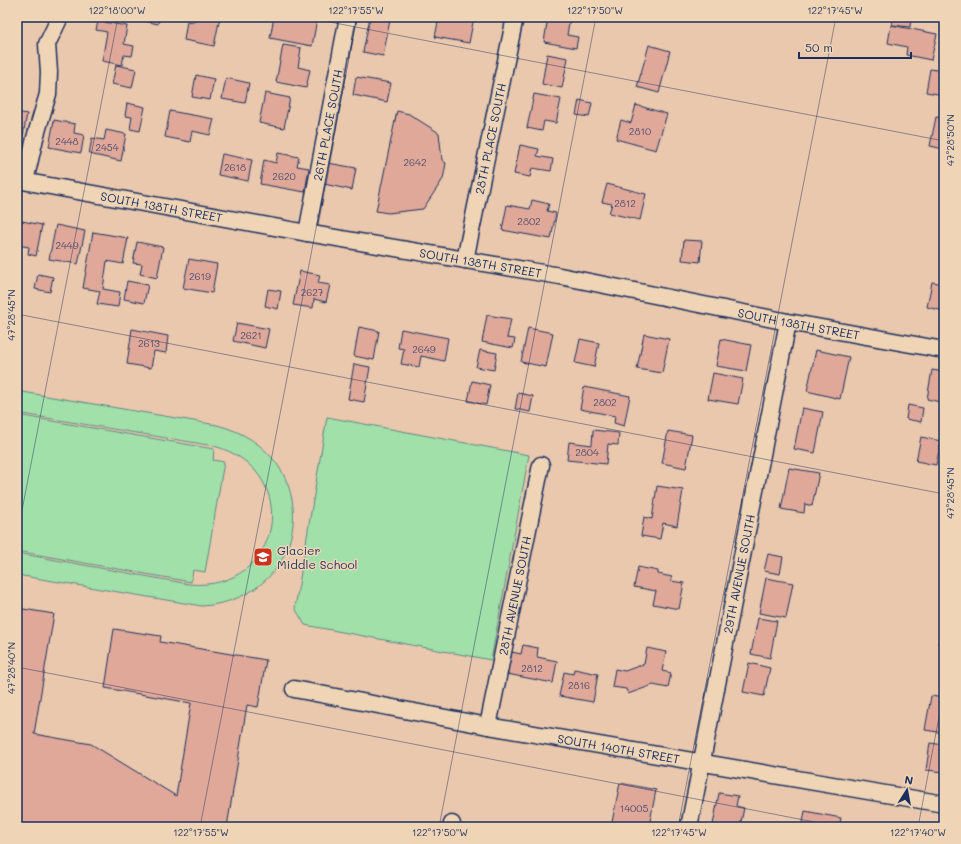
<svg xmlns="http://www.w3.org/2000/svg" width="961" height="844" viewBox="0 0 961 844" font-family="Mali,sans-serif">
<rect width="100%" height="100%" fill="#eac8ad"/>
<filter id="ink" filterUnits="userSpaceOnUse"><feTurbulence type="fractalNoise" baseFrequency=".025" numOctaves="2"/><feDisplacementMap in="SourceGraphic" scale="8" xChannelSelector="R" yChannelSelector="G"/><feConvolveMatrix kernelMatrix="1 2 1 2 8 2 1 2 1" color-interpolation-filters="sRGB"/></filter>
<g filter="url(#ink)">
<path fill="#a1e0a9" stroke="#5e8884" d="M17,391l200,34c110,28 98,173 -15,181l-185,-31v-22l172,31c93,9 116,-113 25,-138l-197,-33z
M17,415l197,34 -1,11 11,2 -19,110 -12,-2 -2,12 -174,-31z
M327,417l202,38 -38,205 -186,-35 -10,-17z"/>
<path fill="#e0a899" stroke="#1b2f5e" d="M135,17h24l-1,7 -23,-5z
M195,17h25l-6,29 -30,-6 3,-19 7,1z
M274,17h33l10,2 -5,27 -42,-8z
M370,17l20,3 -7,36 -20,-4z
M439,17h35l-5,26 -34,-6z
M548,17h22l-3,18 11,2 -2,11 -32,-6z
M665,17h16l-2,4z
M893,17h18l-1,10 -18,-2z
M98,21l29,5 -3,18 10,2 -2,10 -8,-1 -2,10 -20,-4 5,-29 -11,-2z
M891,25l46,9 -6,26 -25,-5 1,-8 -19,-4z
M283,45l18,3 -3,19 12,3 -4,18 -30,-6z
M649,45l21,6 -11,42 -22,-6z
M547,54l21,4 -6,30 -20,-4z
M116,65l20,4 -4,19 -20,-4z
M930,69l14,2v24l-18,-3z
M196,75l18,4 -4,21 -18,-3z
M356,77l35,6 -4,19 -34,-7z
M226,78l23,5 -4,20 -23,-4z
M265,93l25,5 -6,30 -25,-5z
M534,94l27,5 -5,24 -12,-2 -2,10 -15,-3z
M579,100l13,3 -3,14 -13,-2z
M127,103l18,4 -5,24 -10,-2 2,-12 -7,-1z
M636,105l31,9 -11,36 -40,-11 5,-19 10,3z
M170,111l44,8 -4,16 -18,-4 -2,11 -25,-5z
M397,111l12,3 30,19 3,27 4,3 -3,16 -20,30 -35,4 -12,-2z
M17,112l10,2 -4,22 -6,-1z
M936,117l8,1v31l-14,-3z
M54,120l21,4 -1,9 10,2 -3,18 -32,-6z
M106,130l20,4 -5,27 -32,-7 3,-16 12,2z
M520,145l19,4 -2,7 16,3 -2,12 -19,-3 -2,9 -16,-3z
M278,153l21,4 -2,9 12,2 -4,24 -45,-8 4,-24 12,3z
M222,154l30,6 -4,21 -30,-6z
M328,163l28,5 -4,22 -28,-6z
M607,184l39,10 -6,26 -31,-7 3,-9 -10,-2z
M532,200l17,4 -2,7 9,2 -5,26 -49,-9 5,-25 23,4z
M17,220l25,5 -6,31 -8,-2 1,-7 -12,-2z
M56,225l29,6 -7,33 -29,-5z
M93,232l35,6 -5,26 -16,-3 -4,28 17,3 -2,15 -21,-3 3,-13 -17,-3z
M684,240l18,1 -2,21 -18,-2z
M137,242l26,5 -6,31 -17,-4 2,-10 -9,-1z
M189,259l28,5 -5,29 -29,-5z
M300,271l20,4 -2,8 12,2 -4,17 -12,-3 -1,9 -20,-3z
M38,274l15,3 -3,15 -15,-3z
M127,281l21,4 -4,18 -20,-4z
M932,282l12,2v27l-17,-4z
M268,289l13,2 -3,18 -13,-3z
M487,315l24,4 -4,19 8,1 -2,9 -31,-6z
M237,323l32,6 -4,19 -32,-7z
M359,327l20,4 -5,29 -20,-4z
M528,328l25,5 -7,34 -25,-5z
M132,329l36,7 -2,17 -12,-2 -3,17 -24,-4z
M401,329l47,9 -4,23 -23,-5 -2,11 -18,-3 3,-15 -6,-1z
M644,334l25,5 -7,34 -25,-4z
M580,339l19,4 -5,24 -19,-4z
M721,339l30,6 -5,26 -30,-5z
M480,350l17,3 -3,17 -18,-3z
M816,350l33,7 -9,42 -33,-8z
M354,364l16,3 -6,35 -16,-3z
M932,370l12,2v31l-17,-4z
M713,373l30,6 -5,25 -30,-5z
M472,381l18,4 -4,20 -18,-4z
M584,387l46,9 -6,30 -10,-3 1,-7 -35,-7z
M518,393l15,3 -3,16 -15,-3z
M908,405l15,3 -2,14 -15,-3z
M802,408l21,4 -8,41 -21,-4z
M593,430l26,3 -1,12 -10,-1 -2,20 -39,-4 2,-18 23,3z
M668,431l24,4 -6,33 -24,-5z
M921,437l20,4 -5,24 -20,-4z
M789,468l30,5 -7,33 -7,-2 -1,9 -23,-4z
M657,486l26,4 -6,36 -14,-3 -3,16 -19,-3 3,-19 8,2z
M768,554l15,3 -3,17 -16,-3z
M638,567l20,4v3l14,3 -1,4 13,2 -5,26 -26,-5 3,-13 -22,-4z
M766,578l27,5 -7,35 -27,-5z
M17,608l37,6 -20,120 57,10 85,52 15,-93 -86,-15 9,-59 47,7 -1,6 106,18 -8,47 -11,-2 -20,122h-210z
M944,614v31l-6,-1z
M758,618l19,3 -7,37 -19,-4z
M523,645l15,3 -1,9 20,4 -4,22 -46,-9 5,-22 9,2z
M647,648l19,4 -4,19 9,2 -3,15 -15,-3 -25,9 -2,-5 -14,-2 3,-18 10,2 19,-7z
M749,663l21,5 -6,28 -21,-4z
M574,669l24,5 -5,28 -34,-6 5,-24 9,2z
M931,696l13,2v35l-19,-3z
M930,743l14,2v27l-18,-2z
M620,783l36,7 -7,37h-38z
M719,793l19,3 -2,10 8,2 -4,19 -27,-2z
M805,811l36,7 -2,9h-37z"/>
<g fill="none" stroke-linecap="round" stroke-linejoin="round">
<defs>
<g id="minor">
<path id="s1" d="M17,180l290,53 253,43 228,46 156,28"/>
<path d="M25,181l10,-43 13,-44 1,-22 -2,-28 13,-27"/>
<path id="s2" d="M307,233l41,-216"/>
<path id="s3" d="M465,260l50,-243"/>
<path id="s4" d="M294,689l194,37 456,78"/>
<path id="s5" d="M488,726l53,-261"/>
<path d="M451,827l1,-3"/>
<path id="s6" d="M689,827l99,-505"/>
</g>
</defs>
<use href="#minor" stroke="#1b2f5e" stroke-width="19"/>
<use href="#minor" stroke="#efd5b6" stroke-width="16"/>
</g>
</g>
<path fill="none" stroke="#1b2f5e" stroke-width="1" stroke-opacity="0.45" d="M304,17l640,124M17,314l927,180M17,536l101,-519M17,667l823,160M200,827l157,-810M439,827l157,-810M678,827l158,-810M918,827l26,-136"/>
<defs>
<symbol id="school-square" viewBox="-11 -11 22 22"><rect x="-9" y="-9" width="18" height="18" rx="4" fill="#c8321e" stroke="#efd5b6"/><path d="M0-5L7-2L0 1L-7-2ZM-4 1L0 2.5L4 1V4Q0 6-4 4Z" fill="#fff"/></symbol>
</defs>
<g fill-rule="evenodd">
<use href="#school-square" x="252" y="546" width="22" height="22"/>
</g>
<g text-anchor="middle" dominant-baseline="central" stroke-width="3" stroke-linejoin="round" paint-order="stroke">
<g font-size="10" fill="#4c4d6d">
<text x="640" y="131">2810</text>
<text x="67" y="141">2448</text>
<text x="107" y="147">2454</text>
<text x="415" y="162">2642</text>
<text x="235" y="167">2618</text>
<text x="284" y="176">2620</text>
<text x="625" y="203">2812</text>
<text x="529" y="221">2802</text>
<text x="67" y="245">2449</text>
<text x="200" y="276">2619</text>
<text x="312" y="292">2627</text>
<text x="251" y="335">2621</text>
<text x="149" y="343">2613</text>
<text x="424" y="349">2649</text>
<text x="605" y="402">2802</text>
<text x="587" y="452">2804</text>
<text x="532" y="668">2812</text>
<text x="579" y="685">2816</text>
<text x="634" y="808">14005</text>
</g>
<g font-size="12" fill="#1b2f5e" stroke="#efd5b6">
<text stroke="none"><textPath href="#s2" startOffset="110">26TH PLACE SOUTH</textPath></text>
<text stroke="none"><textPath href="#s3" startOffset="124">28TH PLACE SOUTH</textPath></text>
<text stroke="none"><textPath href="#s1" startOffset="147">SOUTH 138TH STREET</textPath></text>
<text stroke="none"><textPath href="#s1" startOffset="471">SOUTH 138TH STREET</textPath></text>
<text stroke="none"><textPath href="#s1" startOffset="795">SOUTH 138TH STREET</textPath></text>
<text stroke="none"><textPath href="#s6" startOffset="258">29TH AVENUE SOUTH</textPath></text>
<text stroke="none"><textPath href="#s5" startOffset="133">28TH AVENUE SOUTH</textPath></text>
<text stroke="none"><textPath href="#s4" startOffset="330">SOUTH 140TH STREET</textPath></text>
</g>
<g font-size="12" fill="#1b2f5e" stroke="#efd5b6" text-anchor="start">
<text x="277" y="550">Glacier<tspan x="277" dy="14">Middle School</tspan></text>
</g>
</g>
<rect width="961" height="844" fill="none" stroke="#efd5b6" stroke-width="44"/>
<g transform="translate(907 790) rotate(11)" stroke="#efd5b6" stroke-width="3" paint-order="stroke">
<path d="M0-3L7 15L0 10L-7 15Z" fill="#1b2f5e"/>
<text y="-6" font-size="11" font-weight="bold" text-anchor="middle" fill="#1b2f5e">N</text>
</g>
<path d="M799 52v6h112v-6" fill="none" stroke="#1b2f5e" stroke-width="2"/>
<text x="805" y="52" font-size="12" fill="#1b2f5e" stroke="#efd5b6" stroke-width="3" paint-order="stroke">50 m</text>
<rect x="22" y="22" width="917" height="800" fill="none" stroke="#1b2f5e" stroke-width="1.5"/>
<g font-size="10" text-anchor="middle" fill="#1b2f5e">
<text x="117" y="14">122°18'00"W</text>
<text x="356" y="14">122°17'55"W</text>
<text x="595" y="14">122°17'50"W</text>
<text x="835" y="14">122°17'45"W</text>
<text transform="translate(950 140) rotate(-90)" y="4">47°28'50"N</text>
<text transform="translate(11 315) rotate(-90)" y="4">47°28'45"N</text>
<text transform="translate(950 493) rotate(-90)" y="4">47°28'45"N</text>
<text transform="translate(11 668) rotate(-90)" y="4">47°28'40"N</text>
<text x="201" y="836">122°17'55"W</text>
<text x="440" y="836">122°17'50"W</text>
<text x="679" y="836">122°17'45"W</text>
<text x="918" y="836">122°17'40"W</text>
</g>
</svg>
